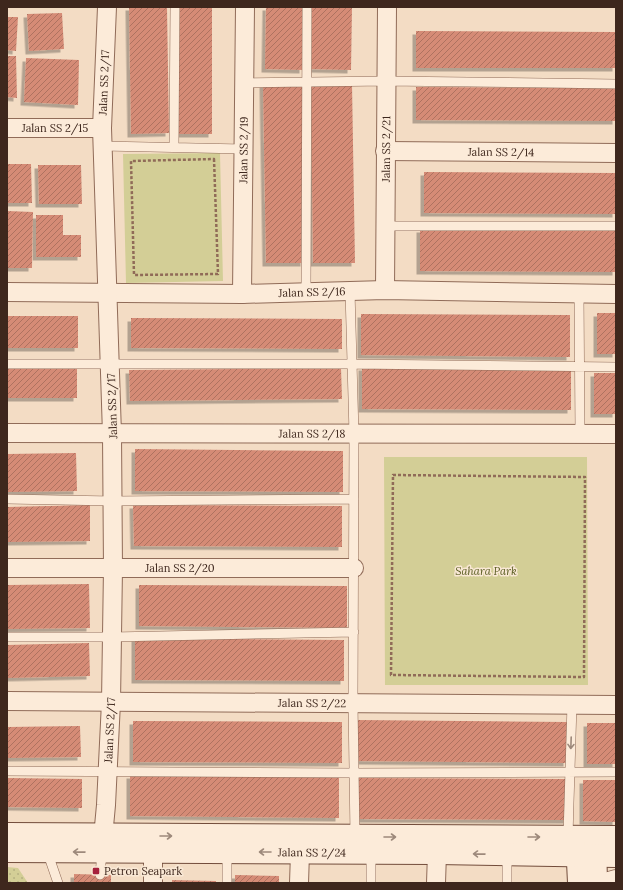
<svg xmlns="http://www.w3.org/2000/svg" width="623" height="890" viewBox="0 0 623 890" font-family="Lora,serif">
<defs>
<pattern id="grass-dots" width="8" height="8" patternUnits="userSpaceOnUse"><rect width="8" height="8" fill="#d3ce96"/><path d="M2 2h.1M6 6h.1" fill="none" stroke="#b6b181" stroke-width="1.8" stroke-linecap="round"/></pattern>
<pattern id="building-hatch" width="6" height="6" patternUnits="userSpaceOnUse"><rect width="6" height="6" fill="#d58b76"/><path d="M-1 1l2-2M0 6l6-6M5 7l2-2" fill="none" stroke="#ae7260"/></pattern>
<filter id="shadow"><feDropShadow dx="-3.5" dy="3.5" stdDeviation="0" flood-color="#0004"/></filter>
</defs>
<rect width="100%" height="100%" fill="#f3dcc4"/>
<path fill="url(#grass-dots)" d="M7,867l11,1 10,15h-21z"/>
<path fill="#d3ce96" d="M220,153l3,128 -97,2 -3,-129z
M384,457h203l1,228h-203z"/>
<path fill="url(#building-hatch)" filter="url(#shadow)" d="M129,7h38l2,126 -38,1z
M178,7h34v127h-34z
M266,7h37v63l-38,-1z
M310,7h42l-1,63 -41,-1z
M62,13l2,36 -35,2 -2,-37z
M7,17h11l-2,34 -9,-1z
M416,31l200,1v36h-200z
M7,56h9l1,42 -10,-1z
M26,58l53,2 -1,45 -54,-3z
M302,83l2,180h-38l-3,-179z
M311,84h41l3,179h-42z
M416,87l200,1v33l-200,-1z
M7,164h24l1,39h-25z
M38,165h43l1,39h-43z
M424,172l192,1v41l-192,-1z
M7,211l26,1 -1,56h-25z
M36,215h27v20h18v22h-45z
M420,229l196,1v42l-196,-1z
M597,313h19v41h-19z
M361,314l209,1v42l-209,-2z
M7,316h71v32h-71z
M131,318l211,1v30l-211,-1z
M362,367l209,2v41l-209,-1z
M7,368h70v30h-70z
M341,368l1,31 -212,2 -1,-31z
M594,373h22v41h-22z
M135,449l208,2v41l-208,-1z
M76,453l1,38 -70,1v-38z
M90,505v36l-83,1v-35z
M133,505l209,1v41l-208,-1z
M89,584l1,44 -83,1v-44z
M139,585l208,1v42l-208,-2z
M135,638l209,2v41l-209,-1z
M89,643l1,33 -83,2v-33z
M358,720l209,2v41l-209,-2z
M133,721l209,1v41l-209,-1z
M587,723h29v41h-29z
M80,726l1,31 -74,1v-31z
M130,775l209,2v41l-209,-2z
M7,778l75,1v29l-75,-1z
M358,778l209,1v41l-209,-1z
M583,780h33v42l-33,-1z
M74,874l37,1v8h-37z
M235,875l44,1v7h-44z
M172,880l44,1v2h-44z"/>
<g fill="none" stroke-linecap="round" stroke-linejoin="round">
<defs>
<path id="lane" d="M244,83l142,-2 230,3
M103,146l140,3
M174,147l1,-140
M385,226h231
M350,291l4,143 -1,269 2,133
M306,292l1,-285
M579,293l1,141
M7,364h346l263,3
M7,499l106,2 241,-2
M7,637h105l242,-5
M7,771l348,2 261,-1
M568,836l4,-132
M47,851l11,32
M227,852v31
M100,875l2,-23
M371,883v-30
M507,883v-29"/>
<g id="street">
<path id="s1" d="M7,128h95"/>
<path id="s2" d="M385,151l231,2"/>
<path id="s3" d="M385,290l2,-283"/>
<path id="s4" d="M7,292l235,2 143,-4 231,4"/>
<path id="s5" d="M242,294l3,-287"/>
<path id="s6" d="M7,433l609,1"/>
<path id="s7" d="M7,568h347"/>
<path id="s8" d="M7,701l609,4"/>
<path id="s9" d="M102,848l4,-43 5,-103 2,-134 -1,-134 -10,-306 5,-121"/>
<path d="M153,852v31"/>
<path d="M299,883l1,-30"/>
<path d="M436,883l1,-30"/>
<path d="M602,883l14,-4"/>
</g>
<g id="secondary">
<path d="M7,834l609,3"/>
<path d="M577,840l2,43"/>
<path d="M595,840l1,43"/>
<path id="s10" d="M7,851l430,2 179,3"/>
</g>
</defs>
<use href="#lane" stroke="#906b58" stroke-width="10"/>
<use href="#street" stroke="#906b58" stroke-width="20"/>
<use href="#secondary" stroke="#724c3b" stroke-width="24"/>
<path stroke="#906b58" stroke-width="2.5" stroke-dasharray="3 2" stroke-linecap="butt" d="M214,159l4,115 -84,1 -3,-114z
M393,475l192,2 -1,200 -193,-2z"/>
<use href="#lane" stroke="#fcebd9" stroke-width="9"/>
<use href="#street" stroke="#fcebd9" stroke-width="18"/>
<use href="#secondary" stroke="#fcebd9" stroke-width="22"/>
</g>
<defs><path id="oneway-shaft" d="M-6 0H5M1.5-3L5.5 0L1.5 3" fill="none" stroke-width="1.6" stroke-linecap="round" stroke-linejoin="round"/></defs>
<g stroke="#9d897b">
<use href="#oneway-shaft" transform="translate(571 743) rotate(92)"/>
<use href="#oneway-shaft" transform="translate(166 836)"/>
<use href="#oneway-shaft" transform="translate(390 837)"/>
<use href="#oneway-shaft" transform="translate(534 837)"/>
<use href="#oneway-shaft" transform="translate(79 852) rotate(-179)"/>
<use href="#oneway-shaft" transform="translate(265 852) rotate(-180)"/>
<use href="#oneway-shaft" transform="translate(479 854) rotate(-179)"/>
</g>
<rect fill="#a6213c" stroke="#f9e8d5" stroke-width="1.5" x="92" y="867" width="8" height="8" rx="2"/>
<g text-anchor="middle" dominant-baseline="central" stroke-width="3" stroke-linejoin="round" paint-order="stroke">
<g font-size="11" fill="#3e271d" stroke="#f9e8d5">
<text stroke="none"><textPath href="#s9" startOffset="766">Jalan SS 2/17</textPath></text>
<text stroke="none"><textPath href="#s1" startOffset="48">Jalan SS 2/15</textPath></text>
<text stroke="none"><textPath href="#s3" startOffset="141">Jalan SS 2/21</textPath></text>
<text stroke="none"><textPath href="#s5" startOffset="144">Jalan SS 2/19</textPath></text>
<text stroke="none"><textPath href="#s2" startOffset="116">Jalan SS 2/14</textPath></text>
<text stroke="none"><textPath href="#s4" startOffset="305">Jalan SS 2/16</textPath></text>
<text transform="translate(112 406) rotate(-92)">Jalan SS 2/17</text>
<text stroke="none"><textPath href="#s6" startOffset="305">Jalan SS 2/18</textPath></text>
<text stroke="none"><textPath href="#s7" startOffset="173">Jalan SS 2/20</textPath></text>
<text stroke="none"><textPath href="#s8" startOffset="305">Jalan SS 2/22</textPath></text>
<text stroke="none"><textPath href="#s9" startOffset="118">Jalan SS 2/17</textPath></text>
<text stroke="none"><textPath href="#s10" startOffset="305">Jalan SS 2/24</textPath></text>
</g>
<g font-size="11" font-style="italic" fill="#5a5d22" stroke="#f9e8d5">
<text x="486" y="571">Sahara Park</text>
</g>
<g font-size="11" fill="#3e271d" stroke="#f9e8d5" text-anchor="start">
<text x="104" y="871">Petron Seapark</text>
</g>
</g>
<rect width="623" height="890" fill="none" stroke="#3e271d" stroke-width="16"/>
</svg>
